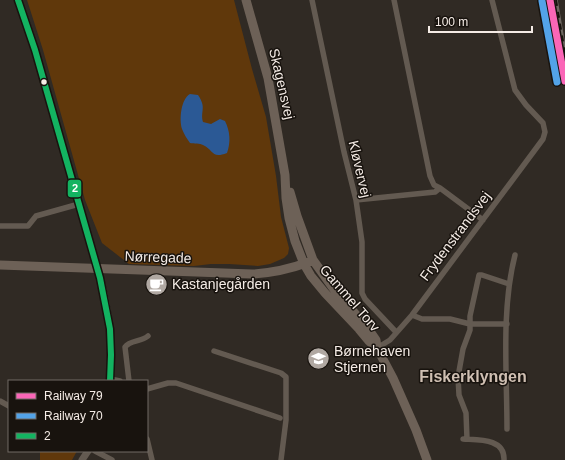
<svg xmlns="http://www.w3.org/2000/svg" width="565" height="460" viewBox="0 0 565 460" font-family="Helvetica,sans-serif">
<rect width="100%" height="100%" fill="#302a24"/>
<path fill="#60380b" d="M27,0h207l18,69 14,48 10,59 5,41 8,31 -1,6 -4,4 -14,6 -12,2 -29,-2h-18l-17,2 -65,-2 -27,-21 -17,-43 -42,-150z
M40,451h37l-5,9h-32z"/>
<path fill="#2b5995" d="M190,94l8,1c9,13 2,16 5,27l8,2 9,-5 5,2c5,10 6,21 2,32 -16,6 -13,-3 -24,-8 -3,-2 -9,-1 -13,-2 -3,-4 -6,-9 -8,-14 -3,-10 -1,-30 8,-35z"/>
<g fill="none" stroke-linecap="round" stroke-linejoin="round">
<path stroke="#635a51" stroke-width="5.5" d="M312,0l32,152 12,48 6,42v51l3,6 31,33
M394,0l36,176 4,9 6,3
M356,200l79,-8 5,-4 43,32
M0,226h28l8,-10 43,-12
M412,315l10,4h28l20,5h37
M377,348l13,-8 22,-25 131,-176 2,-7 -2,-9 -17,-18 -11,-15 -23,-90
M214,351l67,22 5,4v43l-5,40
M110,379l10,2
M129,381l-4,-34c5,-7 16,-5 23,-11
M147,389l21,-6h8l104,35
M0,401l9,5
M507,429c0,-56 -6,-119 8,-174
M147,439l5,21
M463,439c15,1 42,-1 41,21
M467,439l-1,-26 -7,-18 -1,-18 5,-28 7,-19v-14l9,-41h3l27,9
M95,451l17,9"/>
<path stroke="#635a51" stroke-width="7" d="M18,0c11,26 18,54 26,81 9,32 18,64 27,96 18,67 47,134 39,204
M82,460l6,-9"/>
<path stroke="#6d6157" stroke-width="9" d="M246,0l22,78 17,97 1,23 3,20 6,23 9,23 7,12 14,17 34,36 10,12 8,7
M290,192l7,24 16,44 23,32 31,35 9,13 1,8 16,30 23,52 11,30
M0,265l252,9c20,-1 38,-5 57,-12"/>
<defs>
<path id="rail" d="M556,0l9,53"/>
</defs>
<use href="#rail" stroke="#6e6761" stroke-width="3.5"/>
<use href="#rail" stroke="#18130e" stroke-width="2" stroke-dasharray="6" stroke-linecap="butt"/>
<defs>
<path id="bus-1" d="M18,0l17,50 65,228 10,51 1,26 -1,26"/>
</defs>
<use href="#bus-1" stroke="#18130e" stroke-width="9"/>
<use href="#bus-1" stroke="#13b361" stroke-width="6"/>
<defs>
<path id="rail-1" d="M550,0l15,81"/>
<path id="rail-2" d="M542,1l15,81"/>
</defs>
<use href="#rail-1" stroke="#18130e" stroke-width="10"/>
<use href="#rail-2" stroke="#18130e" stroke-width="10"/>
<use href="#rail-1" stroke="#fa66b7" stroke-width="7"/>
<use href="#rail-2" stroke="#53a3e8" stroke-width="7"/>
</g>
<defs>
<symbol id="cafe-disc" viewBox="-11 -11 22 22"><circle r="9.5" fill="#b0a8a2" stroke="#18130e"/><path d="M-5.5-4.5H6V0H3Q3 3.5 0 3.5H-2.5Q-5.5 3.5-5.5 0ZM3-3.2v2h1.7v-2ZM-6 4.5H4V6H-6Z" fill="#fff"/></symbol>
<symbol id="school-disc" viewBox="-11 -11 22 22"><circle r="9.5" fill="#b0a8a2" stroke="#18130e"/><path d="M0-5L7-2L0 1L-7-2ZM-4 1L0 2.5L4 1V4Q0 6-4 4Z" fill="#fff"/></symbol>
</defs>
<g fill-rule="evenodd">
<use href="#cafe-disc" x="144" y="272" width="25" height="25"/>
<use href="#school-disc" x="306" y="346" width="25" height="25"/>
</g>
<circle fill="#f5ece6" stroke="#18130e" stroke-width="1.5" cx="44" cy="82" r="3.5"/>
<g text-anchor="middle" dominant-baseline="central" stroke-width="3" stroke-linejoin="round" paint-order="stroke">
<g font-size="14" fill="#f5ece6" stroke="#18130e">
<text transform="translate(282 84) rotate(77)">Skagensvej</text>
<text transform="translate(360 169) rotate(77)">Kløvervej</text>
<text transform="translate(455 236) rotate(-53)">Frydenstrandsvej</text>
<text transform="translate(158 257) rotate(2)">Nørregade</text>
<text transform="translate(350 298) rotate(49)">Gammel Torv</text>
</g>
<g font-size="14" fill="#f5ece6" stroke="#18130e" text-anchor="start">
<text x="172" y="284">Kastanjegården</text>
<text x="334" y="351">Børnehaven<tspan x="334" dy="16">Stjernen</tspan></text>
</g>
<g font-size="16" font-weight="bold" fill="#cfbfb2" stroke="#18130e">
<text x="473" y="376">Fiskerklyngen</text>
</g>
</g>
<rect stroke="#18130e" stroke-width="1.5" x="67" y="179" width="15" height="19" rx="4" fill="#13b361"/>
<g font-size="11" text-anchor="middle" font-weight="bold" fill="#fff">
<text x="75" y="192">2</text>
</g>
<rect x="8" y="380" width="140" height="72" fill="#18130e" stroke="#706a64"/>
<rect x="16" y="393" width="20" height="6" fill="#fa66b7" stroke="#706a64"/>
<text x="44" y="400" font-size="12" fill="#f5ece6">Railway 79</text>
<rect x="16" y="413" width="20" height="6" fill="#53a3e8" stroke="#706a64"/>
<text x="44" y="420" font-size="12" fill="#f5ece6">Railway 70</text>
<rect x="16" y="433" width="20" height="6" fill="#13b361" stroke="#706a64"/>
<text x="44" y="440" font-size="12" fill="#f5ece6">2</text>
<path d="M429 26v6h103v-6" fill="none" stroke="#f5ece6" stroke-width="2"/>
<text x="435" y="26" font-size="12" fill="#f5ece6" stroke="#18130e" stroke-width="3" paint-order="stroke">100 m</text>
</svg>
